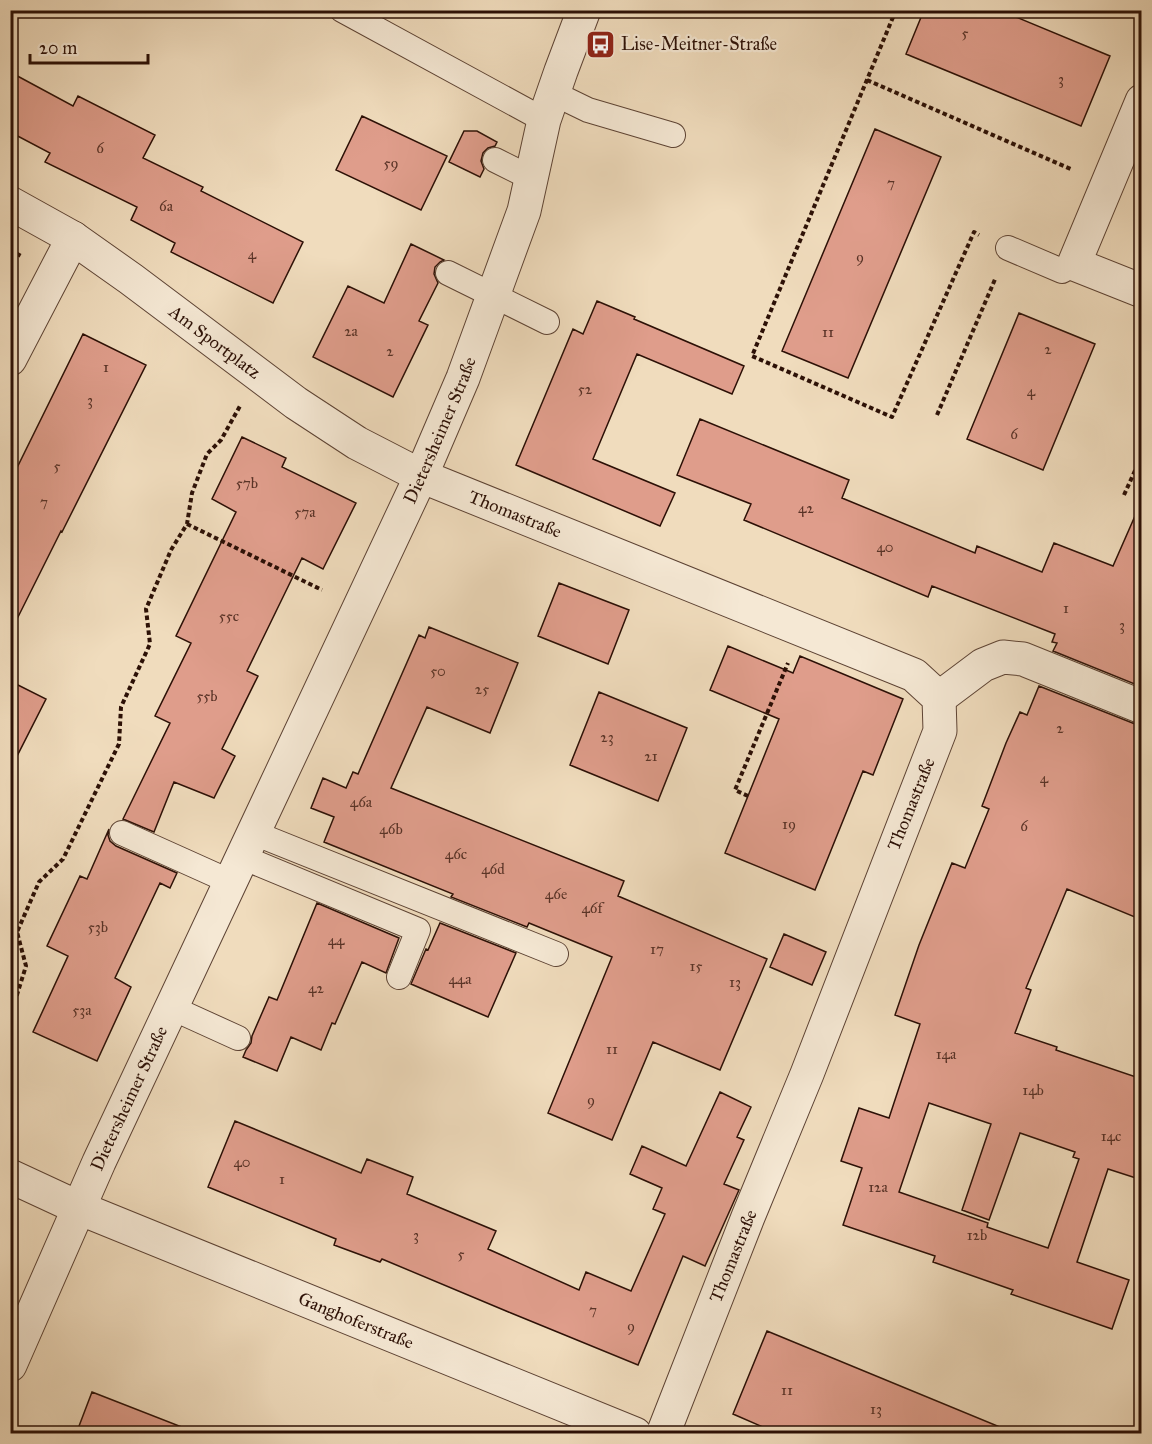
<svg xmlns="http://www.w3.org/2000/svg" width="1152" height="1444" viewBox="0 0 1152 1444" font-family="'IM FELL Great Primer',serif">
<rect width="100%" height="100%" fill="#f0dcbd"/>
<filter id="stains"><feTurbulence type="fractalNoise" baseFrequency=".00333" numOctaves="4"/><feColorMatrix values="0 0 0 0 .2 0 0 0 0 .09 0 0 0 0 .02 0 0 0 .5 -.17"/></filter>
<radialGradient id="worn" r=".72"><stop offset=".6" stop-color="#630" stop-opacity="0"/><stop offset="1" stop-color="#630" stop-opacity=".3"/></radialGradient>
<path fill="#df9d8b" stroke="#2c1006" stroke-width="1.5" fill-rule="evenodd" d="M924,10h75l111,46 -29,70 -175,-72z
M10,72l63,34 5,-10 77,39 -12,23 60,29 -2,4 102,51 -30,61 -102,-51 4,-9 -44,-23 6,-13 -92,-45 5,-9 -40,-21z
M362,116l85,40 -26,54 -85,-40z
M875,129l66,28 -93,221 -66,-27z
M464,131h13l20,11 -2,4 -7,2 -5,5 -2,8 3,8 -4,8 -31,-15z
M411,244l33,16 -4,2 -5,5 -1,7 4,9 -19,38 9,4 -35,72 -80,-40 35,-71 36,17z
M597,301l38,16 -1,2 110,47 -12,28 -95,-40 -44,105 82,34 -15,33 -144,-61 57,-136 10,5z
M1019,313l76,31 -52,126 -76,-31z
M83,334l63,31 -84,167 -1,-1 -51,102v-151z
M700,419l149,61 -7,18 133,55 2,-7 65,26 12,-29 59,23 29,-66v187l-89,-36 4,-8 -5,-1 3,-8 -123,-48 -4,11 -184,-77 7,-16 -74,-29z
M242,437l44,21 -4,9 74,36 -33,66 -21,-11 -55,113 11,5 -36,73 13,7 -21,42 -40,-16 -20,50 -31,-13 47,-96 -15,-7 36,-73 -15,-7 60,-124 -24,-13z
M559,583l70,27 -21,54 -70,-28z
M429,627l89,36 -28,70 -63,-26 -36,81 233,93 -6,15 149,63 -47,111 -67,-28 -41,98 -64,-27 64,-156 -83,-34 -2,4 -76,-30 2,-3 -129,-52 10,-25 -23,-9 12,-30 23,10 7,-16 5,2 61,-139 6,3z
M728,646l65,27 7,-17 103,43 -30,76 -10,-4 -48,119 -90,-37 54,-134 -69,-29z
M10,681l36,18 -36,71z
M1039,686l96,38 7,1v195l-75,-31 -41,99 5,2 -16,43 42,14 -1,3 86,29v101l-34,-11 -31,93 52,18 -17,49 -101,-35 2,-4 -80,-28 2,-6 -92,-31 19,-57 -21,-7 18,-53 30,10 31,-94 -25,-9 24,-70 33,-82 13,5 24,-59 -7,-3 24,-63 14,-31 7,3zM929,1103l62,21 -29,86 27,10 31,-87 55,19 -2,5 6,2 -31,89 -61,-21 1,-4 -89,-31z
M599,692l88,36 -29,73 -88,-36z
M109,829l-1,6 2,6 6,5 61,27 -7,15 -10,-5 -45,95 16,9 -34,74 -64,-29 35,-76 -21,-10 33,-70 7,3z
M317,903l82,35 -13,35 -24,-11 -27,62 -3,-1 -11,27 -30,-13 -14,34 -34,-14 3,-7 5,-7 1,-7 17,-39 8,3z
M440,923l76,30 -28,64 -77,-33 15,-35 2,1z
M784,934l42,18 -14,33 -42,-18z
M720,1092l31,15 -14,30 7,3 -20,44 15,6 -34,76 -22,-10 -45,109 -127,-52 -129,-54 -2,3 -46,-17 2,-6 -128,-52 27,-66 126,52 6,-14 46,18 -6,17 89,37 -8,18 91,41 7,-18 45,19 34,-77 -12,-5 9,-21 -32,-14 12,-28 44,20z
M767,1331l245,101v2h-233l-46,-20z
M92,1392l100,39v3h-116z"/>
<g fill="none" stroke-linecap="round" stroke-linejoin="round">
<defs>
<path id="lane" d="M342,10l202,110
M553,93l35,17 85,25
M495,160l36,18
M1008,248l54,23 12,-7
M448,273l99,49
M122,833l109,49
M254,833l302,121
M242,857l176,73 -19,47
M172,1008l66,30"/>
<g id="street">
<path d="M1142,101l-68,163 68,27"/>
<path id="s1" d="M10,203l63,35 58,41 165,124 61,40 64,33 493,199 25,23 1,33 -133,343 -59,143 -85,217"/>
<path d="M10,359l63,-121"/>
<path d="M939,698l44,-33 20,-8 20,2 119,48"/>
<path id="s2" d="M10,1176l69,32 556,226"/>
<path id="s3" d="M10,1365l89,-203 322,-686 42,-98 61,-167 20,-91 17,-49 23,-61"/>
</g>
</defs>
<use href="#lane" stroke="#5d4334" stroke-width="26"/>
<use href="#street" stroke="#5d4334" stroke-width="35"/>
<path stroke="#2c1006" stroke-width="4" stroke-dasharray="4.5 3" stroke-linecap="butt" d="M896,10l-144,346 140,61 82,-185 5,3
M867,80l206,90
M10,250l11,6
M937,415l59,-138
M1124,495l18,-40
M187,524l135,66
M748,796l-13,-6 53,-127
M10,1017l16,-51 -9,-34 22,-50 24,-23 56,-115 2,-37 29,-63 -4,-35 25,-59 16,-26 5,-31 15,-39 14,-14 19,-34"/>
<use href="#lane" stroke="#f5e8d4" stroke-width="24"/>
<use href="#street" stroke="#f5e8d4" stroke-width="33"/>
</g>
<defs>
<symbol id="bus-square" viewBox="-11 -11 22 22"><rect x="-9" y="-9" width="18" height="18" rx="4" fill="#8f2418" stroke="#f5e8d4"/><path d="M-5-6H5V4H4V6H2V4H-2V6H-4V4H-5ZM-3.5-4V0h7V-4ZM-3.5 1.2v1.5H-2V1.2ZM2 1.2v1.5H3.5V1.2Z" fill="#fff"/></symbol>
</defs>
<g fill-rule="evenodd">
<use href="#bus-square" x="584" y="28" width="33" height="33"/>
</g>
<g text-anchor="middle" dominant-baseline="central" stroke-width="4.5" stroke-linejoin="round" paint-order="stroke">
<g font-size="15" fill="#593327">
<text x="965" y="33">5</text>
<text x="1061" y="79">3</text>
<text x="100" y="148">6</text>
<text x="391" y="163">59</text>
<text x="891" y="183">7</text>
<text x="166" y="206">6a</text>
<text x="252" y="254">4</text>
<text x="860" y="257">9</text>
<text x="351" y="331">2a</text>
<text x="828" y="332">11</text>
<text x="1048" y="349">2</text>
<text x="390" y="351">2</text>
<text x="106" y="367">1</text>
<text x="585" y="389">52</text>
<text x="1031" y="391">4</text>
<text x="90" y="400">3</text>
<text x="1014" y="434">6</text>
<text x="57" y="466">5</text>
<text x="247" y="483">57b</text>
<text x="44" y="502">7</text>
<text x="806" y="508">42</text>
<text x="305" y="512">57a</text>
<text x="885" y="547">40</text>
<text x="1066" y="608">1</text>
<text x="229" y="616">55c</text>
<text x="1122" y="625">3</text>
<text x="438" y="671">50</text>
<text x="482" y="689">25</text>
<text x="207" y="696">55b</text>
<text x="1060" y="728">2</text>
<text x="607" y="737">23</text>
<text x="651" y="756">21</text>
<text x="1044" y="778">4</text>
<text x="361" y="802">46a</text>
<text x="789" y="824">19</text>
<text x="1024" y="826">6</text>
<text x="391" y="829">46b</text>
<text x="456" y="854">46c</text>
<text x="493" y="869">46d</text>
<text x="556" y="894">46e</text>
<text x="592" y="908">46f</text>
<text x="98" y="927">53b</text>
<text x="336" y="940">44</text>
<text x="657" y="949">17</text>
<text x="696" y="966">15</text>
<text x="460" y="979">44a</text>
<text x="735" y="982">13</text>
<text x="316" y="988">42</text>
<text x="82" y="1010">53a</text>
<text x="612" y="1049">11</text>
<text x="946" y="1054">14a</text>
<text x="1033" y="1090">14b</text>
<text x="591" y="1100">9</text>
<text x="1111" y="1136">14c</text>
<text x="242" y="1162">40</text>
<text x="282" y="1179">1</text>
<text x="878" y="1187">12a</text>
<text x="416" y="1235">3</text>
<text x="977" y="1235">12b</text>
<text x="461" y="1254">5</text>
<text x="593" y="1310">7</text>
<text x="631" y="1326">9</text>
<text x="787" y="1390">11</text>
<text x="876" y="1409">13</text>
</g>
<g font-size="18" fill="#2c1006" stroke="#f5e8d4" text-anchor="start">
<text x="621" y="44">Lise-Meitner-Straße</text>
</g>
<g font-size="18" fill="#2c1006" stroke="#f5e8d4">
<text stroke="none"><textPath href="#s1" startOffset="248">Am Sportplatz</textPath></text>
<text stroke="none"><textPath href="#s3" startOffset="1029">Dietersheimer Straße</textPath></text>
<text stroke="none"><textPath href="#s1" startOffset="596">Thomastraße</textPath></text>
<text transform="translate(911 804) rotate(-68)">Thomastraße</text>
<text stroke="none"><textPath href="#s3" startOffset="292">Dietersheimer Straße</textPath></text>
<text transform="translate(733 1256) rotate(-68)">Thomastraße</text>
<text stroke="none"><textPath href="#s2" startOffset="375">Ganghoferstraße</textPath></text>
</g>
</g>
<rect width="1152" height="1444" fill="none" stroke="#f0dcbd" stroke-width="36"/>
<rect x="12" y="12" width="1128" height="1420" fill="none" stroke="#2c1006" stroke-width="3"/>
<rect x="18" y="18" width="1116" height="1408" fill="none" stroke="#2c1006" stroke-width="1.5"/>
<path d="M30 54v9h118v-9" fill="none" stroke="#2c1006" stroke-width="3"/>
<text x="39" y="54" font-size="18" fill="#2c1006" stroke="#f5e8d4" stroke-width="4.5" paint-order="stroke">20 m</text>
<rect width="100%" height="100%" filter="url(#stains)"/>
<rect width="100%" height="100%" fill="url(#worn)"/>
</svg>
